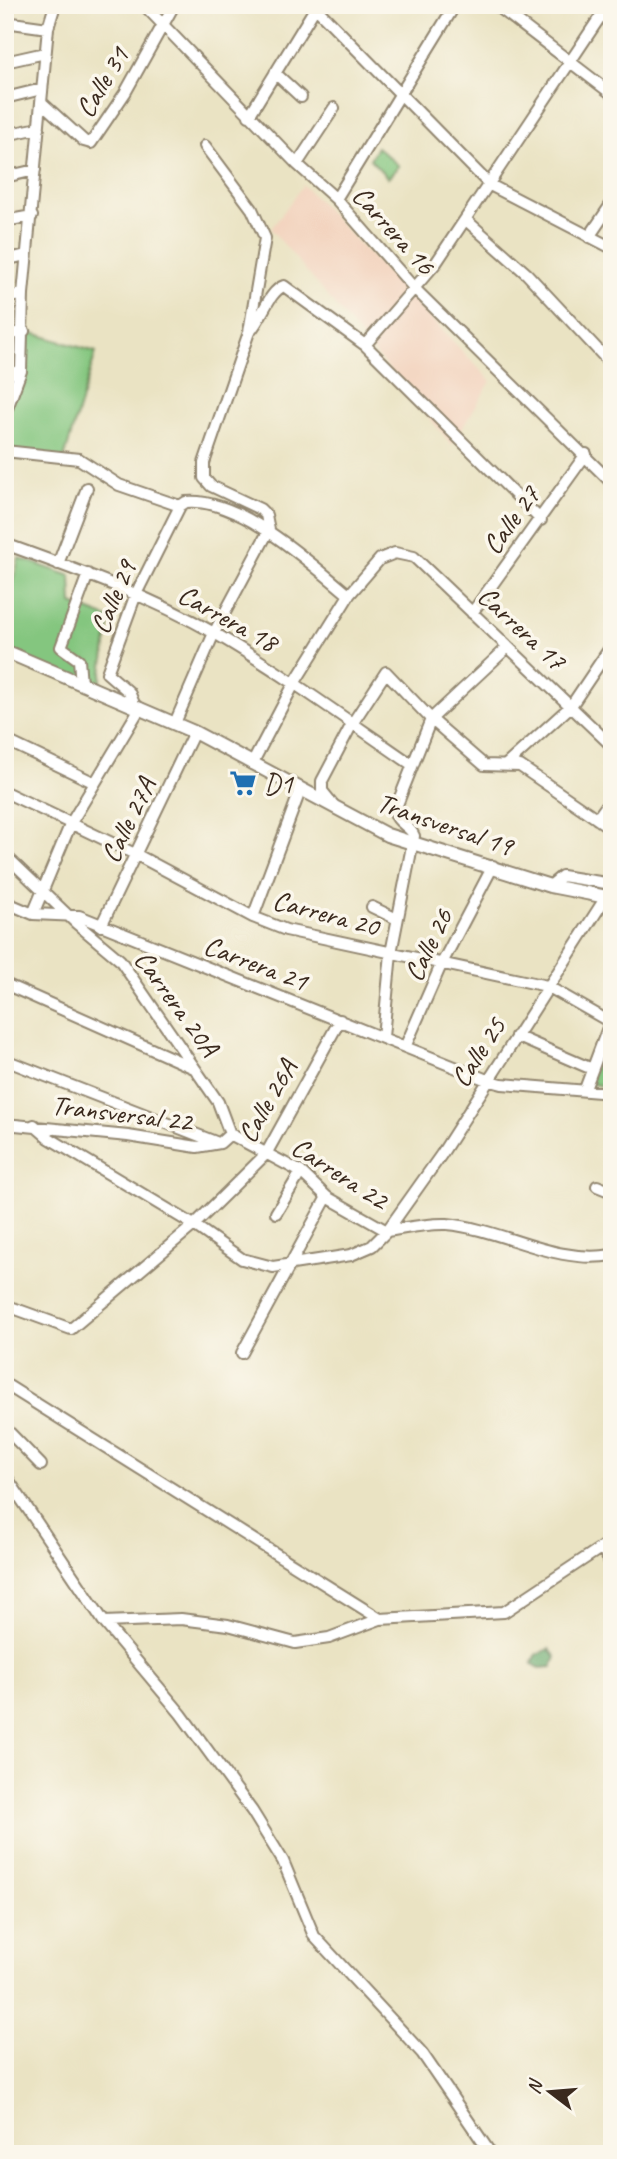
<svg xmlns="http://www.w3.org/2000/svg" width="617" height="2159" viewBox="0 0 617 2159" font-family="Caveat,sans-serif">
<rect width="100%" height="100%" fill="#fbf7ec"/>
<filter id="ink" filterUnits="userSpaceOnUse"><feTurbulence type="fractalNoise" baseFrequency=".0143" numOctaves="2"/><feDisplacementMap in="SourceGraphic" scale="14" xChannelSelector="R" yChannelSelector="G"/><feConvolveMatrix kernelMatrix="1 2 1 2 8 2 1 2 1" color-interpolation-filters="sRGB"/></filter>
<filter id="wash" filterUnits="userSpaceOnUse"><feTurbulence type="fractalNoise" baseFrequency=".00686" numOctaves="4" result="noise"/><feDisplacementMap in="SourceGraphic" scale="28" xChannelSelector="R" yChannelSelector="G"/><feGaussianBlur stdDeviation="1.57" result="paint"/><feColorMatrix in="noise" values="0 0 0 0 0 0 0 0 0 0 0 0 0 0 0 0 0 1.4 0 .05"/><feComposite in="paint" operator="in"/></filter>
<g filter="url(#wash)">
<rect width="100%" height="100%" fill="#eae3c3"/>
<path fill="#f3d4bf" d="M303,185l188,196 -39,64 -181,-216z"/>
<path fill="#84c67f" stroke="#60784e" stroke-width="2" d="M377,147l22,19 -11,12 -18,-19z
M29,332l67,20 -33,110 -58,-4v-49z
M19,558l52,18 1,28 38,15 -11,74 -92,-40 -1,-18 5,-18 -6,-3z
M612,1023v65l-24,-5z"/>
<path fill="#6bab6e" stroke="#536a46" stroke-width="2" d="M549,1649l7,8 -4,10 -12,1 -8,-4 5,-10z"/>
</g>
<g filter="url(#ink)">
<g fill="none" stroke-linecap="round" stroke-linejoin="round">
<defs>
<path id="minor" d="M144,5l153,159 39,35 79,90 197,194
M313,5l177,180 122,63
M496,5l116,89
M5,22l43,6
M5,62l40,-9
M275,73l26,24
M5,98l37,-9
M41,102l43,39 7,2 34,-50 49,-88
M249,116l68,-111
M5,135l34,-7
M297,164l37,-56
M5,177l30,-7
M336,199l119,-194
M466,220l61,54 85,91
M5,221l27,-5
M589,237l23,-34
M5,260l21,-5
M5,298l18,-4
M251,330c11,-12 18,-39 33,-44l81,59
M5,336l19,-5
M5,374l16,-3
M5,414l16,-43 2,-77 25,-266 7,-23
M5,451l74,8 40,26 61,21
M541,520l-176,-175 71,-82 172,-258
M5,544c72,26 145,52 211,90 68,40 131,86 195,130
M58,564l29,-76
M472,613l114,-159
M81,684l-2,-24 -18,-13 27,-73
M135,706l-6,-14 -22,-19 29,-79 44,-88 6,-4c54,-5 124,61 163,93
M175,723l39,-90 55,-103 -3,-15 -6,-6 -49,-23 -7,-8v-15l45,-131 16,-94 -13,-29 -47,-63
M5,740l90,43
M252,764l43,-82 54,-87 31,-36 15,-6 19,4 198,189
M507,764l64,-58 41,-61
M5,792l132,63 116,62 33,13 261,56 63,36
M335,807l-13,-16v-10l30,-57 34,-52 45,47 53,46 36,1 92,63
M597,819l15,-21
M5,855l71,68 44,37 98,142 12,32
M550,886l12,-10 50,8
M5,902l28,12 46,2 408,164 15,4 110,9
M372,907l25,12
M33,914l38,-91 69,-115
M253,917l47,-126
M101,926l93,-194
M5,984l189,84
M516,1036l76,33
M383,1037l8,-84 23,-117c-4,-11 -19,-13 -19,-26l36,-91 77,-72
M406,1045l35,-80 52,-99
M5,1060l213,83
M585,1089l27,-72
M5,1124l123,12 69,11 23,-4 10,-9
M34,1125l15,13 145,87 48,34 31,8 78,-12 21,-9 15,-15 54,-76 165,-258
M230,1134l71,38 26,25 60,34
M597,1186l15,6
M276,1213l25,-41
M387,1231c20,-3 40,-8 60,-7 56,5 108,41 165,31
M5,1305l66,24 123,-104 72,-71 74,-134
M242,1353l85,-156
M5,1384l375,235
M5,1428l36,37
M5,1475l99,147 77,92 71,97 31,50 31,75 108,117 69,101
M602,1547l10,19
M104,1622l77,-3 47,6 67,18 34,-5 51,-19 124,-7 98,-65 10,-3"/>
<path id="major" d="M5,651l189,81 193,103 163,51 62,12"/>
</defs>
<use href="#minor" stroke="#928670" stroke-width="14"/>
<use href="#major" stroke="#928670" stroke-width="16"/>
<use href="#minor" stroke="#fff" stroke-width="10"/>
<use href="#major" stroke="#fff" stroke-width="12"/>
</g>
</g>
<defs>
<symbol id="supermarket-bare" viewBox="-9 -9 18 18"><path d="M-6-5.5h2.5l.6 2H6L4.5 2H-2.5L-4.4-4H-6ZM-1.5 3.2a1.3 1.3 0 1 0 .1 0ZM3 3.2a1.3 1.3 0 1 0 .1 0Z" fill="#1f6fb2" stroke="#fbf7ec" stroke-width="2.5" paint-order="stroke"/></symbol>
</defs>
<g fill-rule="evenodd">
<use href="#supermarket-bare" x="224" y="764" width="38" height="38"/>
</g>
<g text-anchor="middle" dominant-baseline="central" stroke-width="7" stroke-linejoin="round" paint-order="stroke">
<g font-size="28" fill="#3b2a1e" stroke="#fbf7ec">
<text transform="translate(102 82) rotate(-59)">Calle 31</text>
<text transform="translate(394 230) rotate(48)">Carrera 16</text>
<text transform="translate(511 520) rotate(-54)">Calle 27</text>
<text transform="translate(113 597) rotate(-67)">Calle 29</text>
<text transform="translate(228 618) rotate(29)">Carrera 18</text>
<text transform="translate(522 628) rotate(43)">Carrera 17</text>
<text transform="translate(128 820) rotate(-64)">Calle 27A</text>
<text transform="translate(445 824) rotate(19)">Transversal 19</text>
<text transform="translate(326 913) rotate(15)">Carrera 20</text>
<text transform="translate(428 945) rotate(-64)">Calle 26</text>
<text transform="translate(256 963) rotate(21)">Carrera 21</text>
<text transform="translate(177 1003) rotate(54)">Carrera 20A</text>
<text transform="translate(478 1052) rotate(-57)">Calle 25</text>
<text transform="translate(267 1101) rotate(-60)">Calle 26A</text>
<text transform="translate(122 1113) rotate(7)">Transversal 22</text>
<text transform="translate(340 1173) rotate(33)">Carrera 22</text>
</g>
<g font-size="28" fill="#3b2a1e" stroke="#fbf7ec" text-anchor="start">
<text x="264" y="783">D1</text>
</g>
</g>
<rect width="617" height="2159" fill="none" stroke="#fbf7ec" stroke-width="28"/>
<g transform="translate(550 2092) rotate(286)" stroke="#fbf7ec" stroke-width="5" paint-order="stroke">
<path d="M0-5L12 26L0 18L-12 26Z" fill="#3b2a1e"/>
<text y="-10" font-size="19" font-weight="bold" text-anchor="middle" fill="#3b2a1e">N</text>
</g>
</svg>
